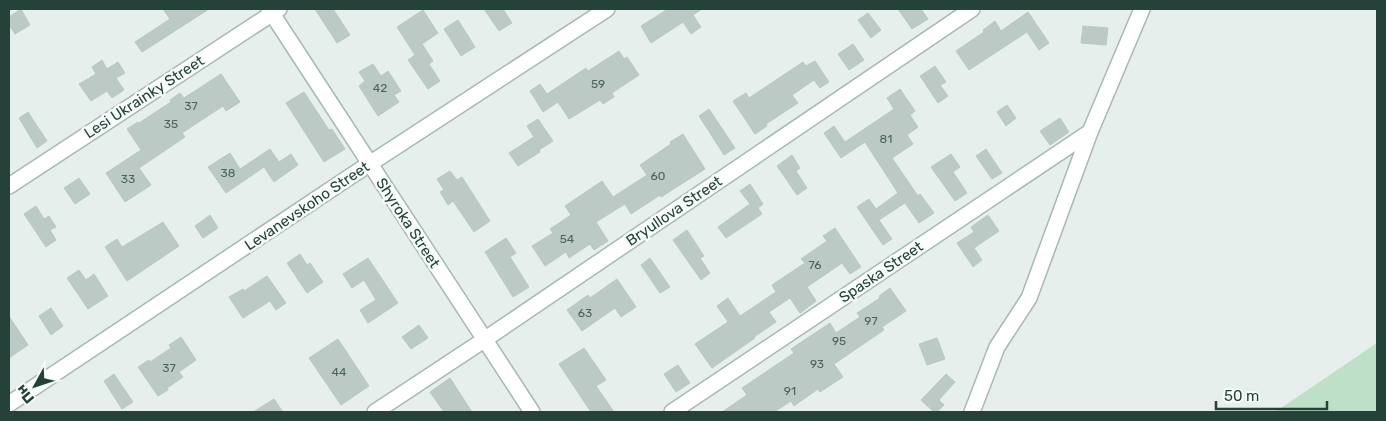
<svg xmlns="http://www.w3.org/2000/svg" width="1386" height="421" viewBox="0 0 1386 421" font-family="Rubik,sans-serif">
<rect width="100%" height="100%" fill="#e6efeb"/>
<path fill="#bfe0c8" d="M1377,343v69h-102z"/>
<path fill="#bbcac4" stroke="#b8c9c2" d="M21,9l9,16 -15,9 -6,-9v-8z
M163,9h46l-67,43 -7,-10 35,-23z
M315,9h18l17,26 -13,8z
M484,9h19l9,14 -13,8z
M668,9h34l-9,6 8,12 -10,7 -8,-12 -32,21 -10,-17z
M898,9h23l7,10 -16,10z
M423,10l15,23 -16,11 11,17 -4,3 11,17 -12,8 -20,-29 7,-5 -18,-28z
M1028,12l21,31 -10,7 -12,-18 -58,38 -13,-19 28,-19 -1,-2 12,-9 6,10z
M868,13l13,17 -10,8 -13,-18z
M458,20l17,27 -14,9 -17,-27z
M1083,26l25,2 -2,17 -25,-2z
M853,44l11,16 -15,10 -11,-16z
M619,51l5,8 3,-2 12,18 -27,18 2,4 -11,7 -3,-4 -31,19 -11,-17 -15,10 -13,-21 10,-7 7,10 39,-26 2,3z
M102,60l5,9 11,-7 7,11 -9,5 8,12 -12,8 -5,-7 -16,10 -12,-17 17,-10 -4,-7z
M815,61l14,21 -9,6 -6,-8 -22,15 6,8 -32,21 1,2 -12,8 -22,-33 13,-8 3,5 54,-36 3,4z
M373,64l8,12 7,-5 13,20 -7,4 5,7 -21,14 -19,-30 6,-5 -6,-9z
M935,66l11,16 -6,3 8,11 -10,7 -18,-27z
M221,74l19,28 -14,9 -3,-5 -41,27 3,4 -46,31 12,17 -26,17 -19,-29 35,-23 -14,-21 11,-7 1,1 32,-21 -1,-2 10,-7 4,5z
M900,89l15,22 -5,4 8,12 -11,8 6,9 -21,14 26,38 2,-2 14,19 -15,10 -14,-20 -26,17 13,19 -9,6 -26,-38 12,-8 7,10 22,-16 -33,-51 -24,16 -17,-25 10,-7 11,16 49,-33 -7,-11z
M304,92l25,38 3,-1 13,20 -21,13 -38,-59z
M1007,105l9,13 -10,8 -9,-14z
M709,109l26,39 -11,7 -25,-39z
M28,112l19,29 -10,7 -18,-30z
M1060,118l9,14 -19,13 -10,-14z
M538,119l15,22 -14,9 1,2 -22,14 -9,-13 25,-16 -7,-11z
M683,134l22,35 -44,28 -1,-2 -29,19 -6,-10 -29,18 12,19 -14,9 -4,-6 -21,14 -3,-6 -21,14 -13,-20 21,-13 -3,-4 21,-14 -6,-9 37,-25 11,16 34,-22 -7,-10 31,-21 -1,-2z
M270,149l9,13 12,-8 7,11 -24,17 -10,-15 -38,26 -18,-26 22,-14 10,16z
M986,149l16,24 -10,6 -16,-23z
M951,154l9,13 -7,5 14,21 -12,8 -24,-34z
M792,155l8,13 -4,3 11,17 -10,7 -20,-29z
M450,171l7,9 5,-3 28,44 -16,11 -21,-31 -5,4 -8,-13 4,-2 -7,-11z
M79,178l11,16 -15,10 -11,-16z
M750,184l13,20 -5,4 4,6 -36,24 -8,-11 32,-23 -10,-13z
M36,206l8,13 5,-3 7,11 -6,3 6,10 -10,7 -22,-33z
M210,215l8,13 -15,10 -8,-12z
M988,215l11,16 -25,17 8,12 -9,7 -16,-24 17,-11 -3,-5z
M163,222l16,24 -52,35 -22,-34 12,-8 5,8z
M835,228l26,39 -11,7 -8,-11 -35,24 9,14 -16,12 -10,-15 -21,14 7,10 -22,15 1,1 -43,30 -17,-24 33,-22 -11,-16 11,-8 12,18 36,-24 -4,-7 33,-22 -4,-4 26,-18 -4,-5z
M687,230l17,26 -4,2 10,15 -9,7 -28,-40z
M506,238l10,15 -6,4 19,30 -16,10 -28,-45z
M300,254l7,11 3,-2 13,19 -16,11 -20,-30z
M368,258l30,45 -30,20 -8,-13 16,-10 -12,-20 -12,8 -9,-14z
M650,258l20,29 -10,6 -19,-28z
M79,270l7,10 8,-6 14,22 -20,13 -21,-31z
M267,276l19,27 -10,7 -6,-9 -27,17 -14,-21 14,-8 1,2z
M617,279l19,28 -15,10 -6,-9 -33,23 -15,-21 21,-15 2,3z
M890,288l16,23 -24,16 2,3 -50,34 9,13 -23,15 -2,-3 -24,17 -3,-5 -17,11h-52l25,-17 -5,-7 52,-35 -3,-4 39,-26 6,10 24,-16 -3,-4 23,-15 -1,-2z
M51,308l12,18 -12,9 -12,-19z
M9,316l19,29 -19,13z
M419,325l9,13 -17,11 -9,-12z
M181,337l15,23 -17,12 4,5 -16,11 1,2 -10,6 -20,-29 11,-7 1,2 21,-14 -2,-3z
M937,338l8,21 -18,6 -8,-21z
M338,339l31,47 -28,19 -32,-47z
M584,348l22,32 -10,6 18,26h-23l-32,-48z
M678,365l12,18 -14,9 -12,-18z
M114,374l19,28 -11,7 -18,-28z
M946,374l9,8 -16,18 5,5 -7,7h-3l-13,-12z
M450,378l22,34h-28l-14,-20z
M274,399l9,13h-30z"/>
<g fill="none" stroke-linecap="round" stroke-linejoin="round">
<defs>
<path id="minor" d="M269,9l263,403
M9,186l270,-177
M375,412l109,-72 488,-331
M672,412l418,-280
M972,412l25,-65 32,-49 61,-166 52,-123"/>
<path id="tertiary" d="M9,404l342,-228 256,-167"/>
</defs>
<use href="#minor" stroke="#a8b8b2" stroke-width="18"/>
<use href="#tertiary" stroke="#a8b8b2" stroke-width="18"/>
<use href="#minor" stroke="#fff" stroke-width="15"/>
<use href="#tertiary" stroke="#fff" stroke-width="15"/>
</g>
<g text-anchor="middle" dominant-baseline="central" stroke-width="5" stroke-linejoin="round" paint-order="stroke">
<g font-size="12" fill="#4a645c">
<text x="598" y="84">59</text>
<text x="380" y="88">42</text>
<text x="191" y="106">37</text>
<text x="171" y="124">35</text>
<text x="886" y="139">81</text>
<text x="228" y="173">38</text>
<text x="658" y="176">60</text>
<text x="128" y="179">33</text>
<text x="567" y="239">54</text>
<text x="815" y="265">76</text>
<text x="585" y="313">63</text>
<text x="871" y="321">97</text>
<text x="839" y="341">95</text>
<text x="817" y="364">93</text>
<text x="169" y="368">37</text>
<text x="339" y="372">44</text>
<text x="790" y="391">91</text>
</g>
<g font-size="15" fill="#24423a" stroke="#f7fbf9">
<text transform="translate(144 97) rotate(-33)">Lesi Ukrainky Street</text>
<text transform="translate(307 206) rotate(-34)">Levanevskoho Street</text>
<text transform="translate(674 211) rotate(-34)">Bryullova Street</text>
<text transform="translate(408 223) rotate(57)">Shyroka Street</text>
<text transform="translate(881 272) rotate(-34)">Spaska Street</text>
</g>
</g>
<rect width="1386" height="421" fill="none" stroke="#24423a" stroke-width="20"/>
<g transform="translate(35 386) rotate(230)" stroke="#f7fbf9" stroke-width="4" paint-order="stroke">
<path d="M0-4L9 19L0 12L-9 19Z" fill="#24423a"/>
<text y="-8" font-size="14" font-weight="bold" text-anchor="middle" fill="#24423a">Пн</text>
</g>
<path d="M1216 401v8h111v-8" fill="none" stroke="#24423a" stroke-width="2.5"/>
<text x="1224" y="401" font-size="15" fill="#24423a" stroke="#f7fbf9" stroke-width="4" paint-order="stroke">50 m</text>
</svg>
